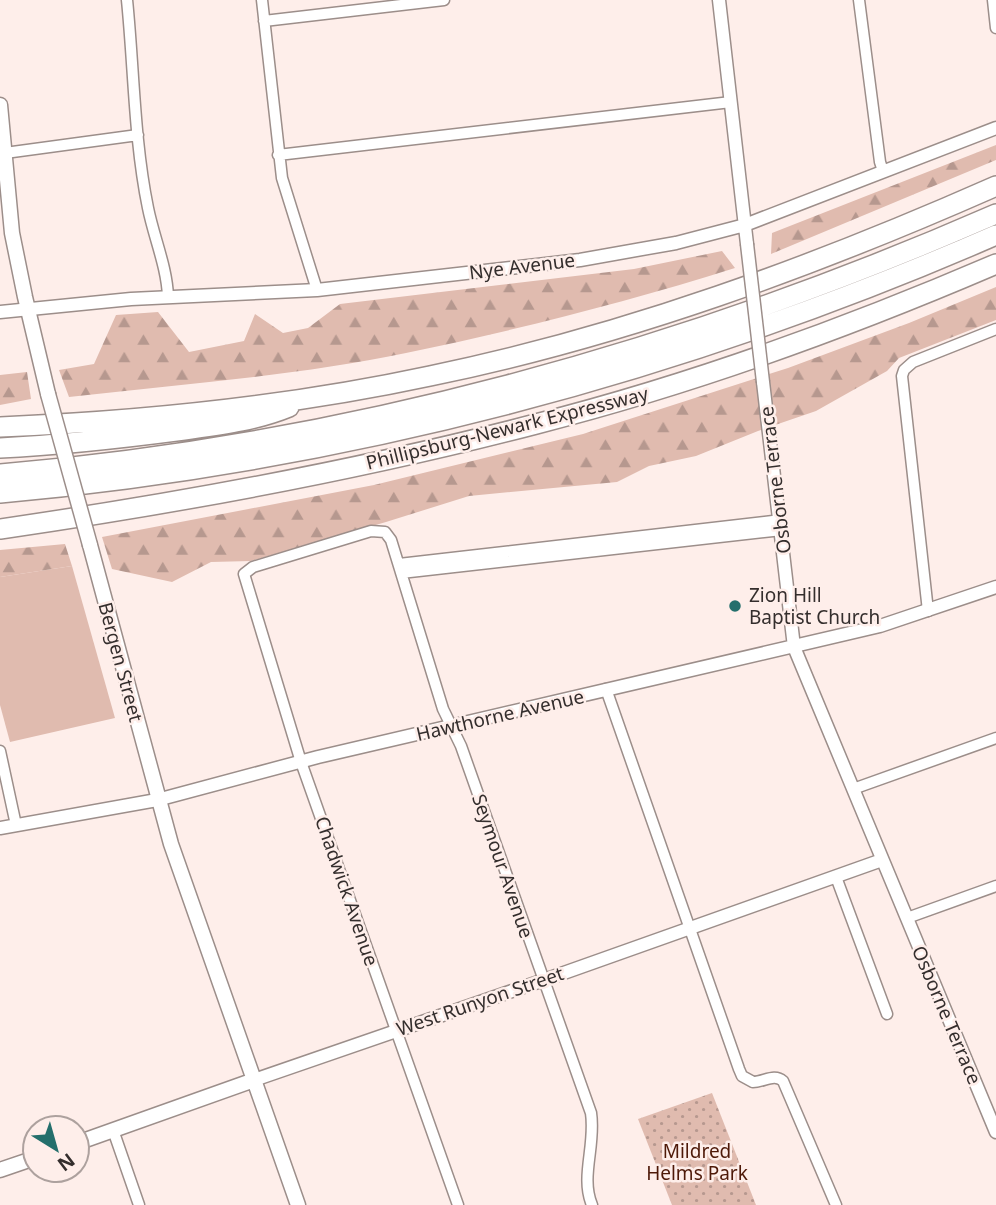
<svg xmlns="http://www.w3.org/2000/svg" width="996" height="1205" viewBox="0 0 996 1205" font-family="'Noto Sans',sans-serif">
<defs>
<pattern id="forest-firs" width="22" height="20" patternUnits="userSpaceOnUse" patternTransform="scale(1.75)"><rect width="22" height="20" fill="#e0bbaf"/><path d="M5 1l3.5 6h-7zM16 11l3.5 6h-7z" fill="#b6988f"/></pattern>
<pattern id="park-dots" width="8" height="8" patternUnits="userSpaceOnUse" patternTransform="scale(1.75)"><rect width="8" height="8" fill="#e0bbaf"/><path d="M2 2h.1M6 6h.1" fill="none" stroke="#b6988f" stroke-width="1.8" stroke-linecap="round"/></pattern>
</defs>
<rect width="100%" height="100%" fill="#feeeea"/>
<path fill="#e0bbaf" d="M72,566l43,152 -105,24 -10,-37v-128z"/>
<path fill="url(#forest-firs)" d="M996,145v15l-225,94 1,-21z
M722,251l13,17c-108,34 -218,62 -329,85 -110,23 -225,31 -337,44l-10,-27 35,-6 22,-49 42,-3 31,40 55,-11 11,-27 28,19 25,-5 32,-24 294,-35z
M996,287v33l-97,38 -12,13 -71,40 -58,20 -62,25 -47,10 -32,16 -148,14 -83,26 -135,39 -40,1 -39,20 -60,-13 -10,-32 272,-52 209,-51 205,-66 121,-45z
M27,372l4,27 -31,6v-30z
M65,544l7,22 -72,11v-27z"/>
<path fill="url(#park-dots)" d="M712,1093l44,112h-84l-34,-86z"/>
<g fill="none" stroke-linecap="round" stroke-linejoin="round">
<defs>
<path id="minor" d="M127,0c7,69 7,140 21,208 6,30 19,59 20,89
M262,0l20,178 35,112
M859,0l21,162 3,9
M993,0l3,28
M264,21l180,-21
M5,153l133,-18
M278,155l453,-53
M399,564l382,-44
M401,573l381,-43
M928,611l-26,-235 2,-6 9,-8 83,-33
M606,689l133,380 3,7 11,6c11,0 21,-9 30,-1l53,124
M0,751l16,74
M853,789l143,-51
M836,877l51,137
M907,918l89,-32
M113,1130l26,75
M458,1205l-157,-443 -57,-188 9,-7 118,-36 14,1 6,8 52,169 18,37 130,367c5,32 -11,64 1,92"/>
<path id="tertiary" d="M719,0l28,244
M0,312l131,-13 186,-9 263,-30 96,-17 69,-18 251,-97
M763,382l31,265 202,485
M0,828l157,-28 161,-43 562,-131 116,-39
M254,1080l290,-100 338,-120"/>
<path id="secondary" d="M0,105l12,128 13,64 23,97
M90,545l81,299 127,361
M77,1143l177,-63
M0,1170l35,-12"/>
<path id="motorway" d="M0,427c144,-6 290,-21 430,-51 195,-40 385,-110 566,-190
M0,448c61,-3 123,-10 184,-18 36,-5 71,-9 105,-23
M0,474c343,-29 681,-122 996,-260
M0,493c343,-31 680,-120 996,-258
M0,529c180,-26 360,-59 536,-105 157,-40 311,-96 460,-160"/>
</defs>
<use href="#minor" stroke="#9c8e8a" stroke-width="13"/>
<use href="#tertiary" stroke="#9c8e8a" stroke-width="15"/>
<use href="#secondary" stroke="#9c8e8a" stroke-width="17"/>
<use href="#motorway" stroke="#9c8e8a" stroke-width="22"/>
<use href="#minor" stroke="#fff" stroke-width="10"/>
<use href="#tertiary" stroke="#fff" stroke-width="12"/>
<use href="#secondary" stroke="#fff" stroke-width="14"/>
<use href="#motorway" stroke="#fff" stroke-width="19"/>
<defs>
<path id="tertiary-bridge" d="M747,244l16,138"/>
<path id="secondary-bridge" d="M48,394l42,151"/>
</defs>
<use href="#tertiary-bridge" stroke="#9c8e8a" stroke-width="15" stroke-linecap="butt"/>
<use href="#secondary-bridge" stroke="#9c8e8a" stroke-width="17" stroke-linecap="butt"/>
<use href="#tertiary-bridge" stroke="#fff" stroke-width="12"/>
<use href="#secondary-bridge" stroke="#fff" stroke-width="14"/>
</g>
<circle fill="#246f6c" stroke="#feeeea" stroke-width="2.5" cx="735" cy="606" r="7"/>
<g text-anchor="middle" dominant-baseline="central" stroke-width="5" stroke-linejoin="round" paint-order="stroke">
<g font-size="19" fill="#342e2d" stroke="#feeeea">
<text transform="translate(522 266) rotate(-7)">Nye Avenue</text>
<text transform="translate(507 428) rotate(-14)">Phillipsburg-Newark Expressway</text>
<text transform="translate(775 480) rotate(-97)">Osborne Terrace</text>
<text transform="translate(121 662) rotate(75)">Bergen Street</text>
<text transform="translate(500 715) rotate(-13)">Hawthorne Avenue</text>
<text transform="translate(503 866) rotate(71)">Seymour Avenue</text>
<text transform="translate(347 891) rotate(71)">Chadwick Avenue</text>
<text transform="translate(480 1001) rotate(-19)">West Runyon Street</text>
<text transform="translate(947 1015) rotate(67)">Osborne Terrace</text>
</g>
<g font-size="19" fill="#342e2d" stroke="#feeeea" text-anchor="start">
<text x="749" y="595">Zion Hill<tspan x="749" dy="22">Baptist Church</tspan></text>
</g>
<g font-size="19" fill="#4e1908" stroke="#feeeea">
<text x="697" y="1151">Mildred<tspan x="697" dy="22">Helms Park</tspan></text>
</g>
</g>
<g transform="translate(56 1149) rotate(143)"><circle r="33" fill="#feeeea" stroke="#ada19e" stroke-width="2"/>
<path d="M0-5L12 26L0 18L-12 26Z" fill="#246f6c"/>
<text y="-10" font-size="19" font-weight="bold" text-anchor="middle" fill="#342e2d">N</text>
</g>
</svg>
